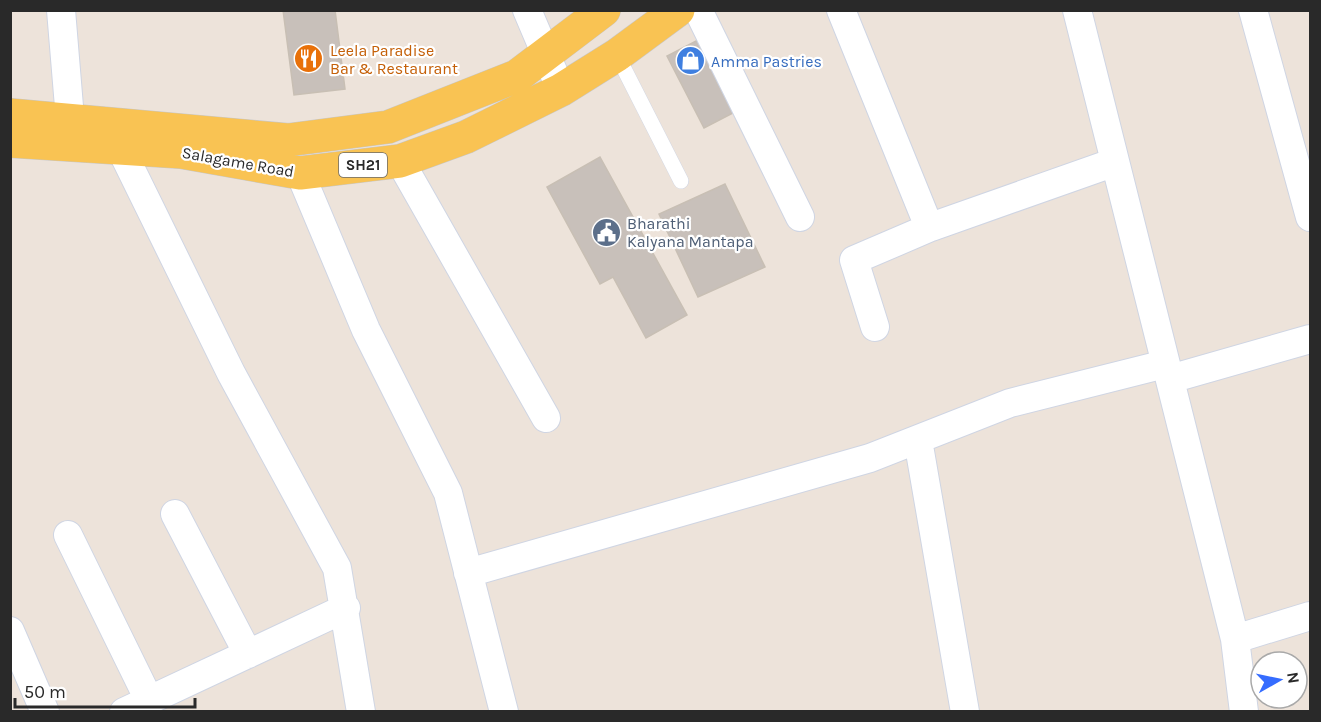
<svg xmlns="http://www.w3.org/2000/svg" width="1321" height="722" viewBox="0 0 1321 722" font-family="Karla,sans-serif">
<rect width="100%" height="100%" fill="#ede3da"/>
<path fill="#c8c0ba" stroke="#c8bfb4" stroke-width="1.5" d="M283,10h52l10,79 -51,6z
M698,40l37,72 -31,16 -37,-72z
M600,157l87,158 -41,23 -33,-61 -13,7 -53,-97z
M725,184l40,83 -67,30 -39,-83z"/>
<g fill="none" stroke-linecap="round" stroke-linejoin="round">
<defs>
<path id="lane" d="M617,55l64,126"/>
<path id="street" d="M61,10l11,133
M527,10l34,80
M698,10l102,207
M841,10l86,212 4,5 184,-65
M1077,10l158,629 9,73
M1253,10l57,207
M120,147l111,226 106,195 24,144
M400,161l146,257
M300,173l66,157 82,163 56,219
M875,327l-21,-67 77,-33
M1170,379l140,-40
M918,440l47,272
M175,514l73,140
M68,535l81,165
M468,573l402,-115 140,-55 155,-39
M10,631l35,81
M1235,639l75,-23
M124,712l222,-104"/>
<path id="primary" d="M10,115l278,25 100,-13 129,-51 87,-66
M10,141l171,11 119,21 100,-12 66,-24 95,-47 56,-35 61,-45"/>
</defs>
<use href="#lane" stroke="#cfd5e3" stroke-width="16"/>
<use href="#street" stroke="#cfd5e3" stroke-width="30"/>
<use href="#primary" stroke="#c7c7c7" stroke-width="34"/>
<use href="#lane" stroke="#fff" stroke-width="15"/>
<use href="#street" stroke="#fff" stroke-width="28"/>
<use href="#primary" stroke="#f9c353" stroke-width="33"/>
</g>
<defs>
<symbol id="restaurant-disc" viewBox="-11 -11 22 22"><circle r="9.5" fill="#e8710a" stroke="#fff"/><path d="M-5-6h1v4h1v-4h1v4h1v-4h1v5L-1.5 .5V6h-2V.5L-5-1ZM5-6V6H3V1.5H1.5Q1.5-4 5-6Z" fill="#fff"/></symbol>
<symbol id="shop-disc" viewBox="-11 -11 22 22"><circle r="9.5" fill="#3f7fe0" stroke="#fff"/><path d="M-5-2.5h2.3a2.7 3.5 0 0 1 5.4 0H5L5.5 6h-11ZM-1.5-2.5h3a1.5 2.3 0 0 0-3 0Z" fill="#fff"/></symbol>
<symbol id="civic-disc" viewBox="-11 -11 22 22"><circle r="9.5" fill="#5c6f8a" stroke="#fff"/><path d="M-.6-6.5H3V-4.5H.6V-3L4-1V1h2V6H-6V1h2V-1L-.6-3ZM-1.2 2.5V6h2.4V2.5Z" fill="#fff"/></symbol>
</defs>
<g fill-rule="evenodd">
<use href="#restaurant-disc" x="292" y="42" width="33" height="33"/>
<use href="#shop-disc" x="674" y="44" width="33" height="33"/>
<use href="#civic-disc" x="590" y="216" width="33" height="33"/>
</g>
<g text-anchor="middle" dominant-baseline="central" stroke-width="4.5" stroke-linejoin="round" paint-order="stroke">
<rect fill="#fff" stroke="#696969" stroke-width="1.5" x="339" y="153" width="48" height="24" rx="4.5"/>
<g font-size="15" font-weight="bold" fill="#292929">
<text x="363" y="165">SH21</text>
</g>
<g font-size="16" fill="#c56008" stroke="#fff" text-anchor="start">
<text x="330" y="50">Leela Paradise<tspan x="330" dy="18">Bar &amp; Restaurant</tspan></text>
</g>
<g font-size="16" fill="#366cbe" stroke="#fff" text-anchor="start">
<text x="711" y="61">Amma Pastries</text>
</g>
<g font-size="16" fill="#292929" stroke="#fff">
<text transform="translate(238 162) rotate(10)">Salagame Road</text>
</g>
<g font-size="16" fill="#4e5e75" stroke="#fff" text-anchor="start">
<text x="627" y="223">Bharathi<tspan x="627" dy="18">Kalyana Mantapa</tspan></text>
</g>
</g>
<rect width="1321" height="722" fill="none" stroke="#292929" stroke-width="24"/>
<g transform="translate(1279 680) rotate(81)"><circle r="28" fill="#ffffff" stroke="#a9a9a9" stroke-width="1.5"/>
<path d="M0-4.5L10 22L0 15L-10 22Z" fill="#356cff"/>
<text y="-9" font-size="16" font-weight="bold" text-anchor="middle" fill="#292929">N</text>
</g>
<path d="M15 698v9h180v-9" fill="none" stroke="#292929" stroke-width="3"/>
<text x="24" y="698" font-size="18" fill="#292929" stroke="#ffffff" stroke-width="4.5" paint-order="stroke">50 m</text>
</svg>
